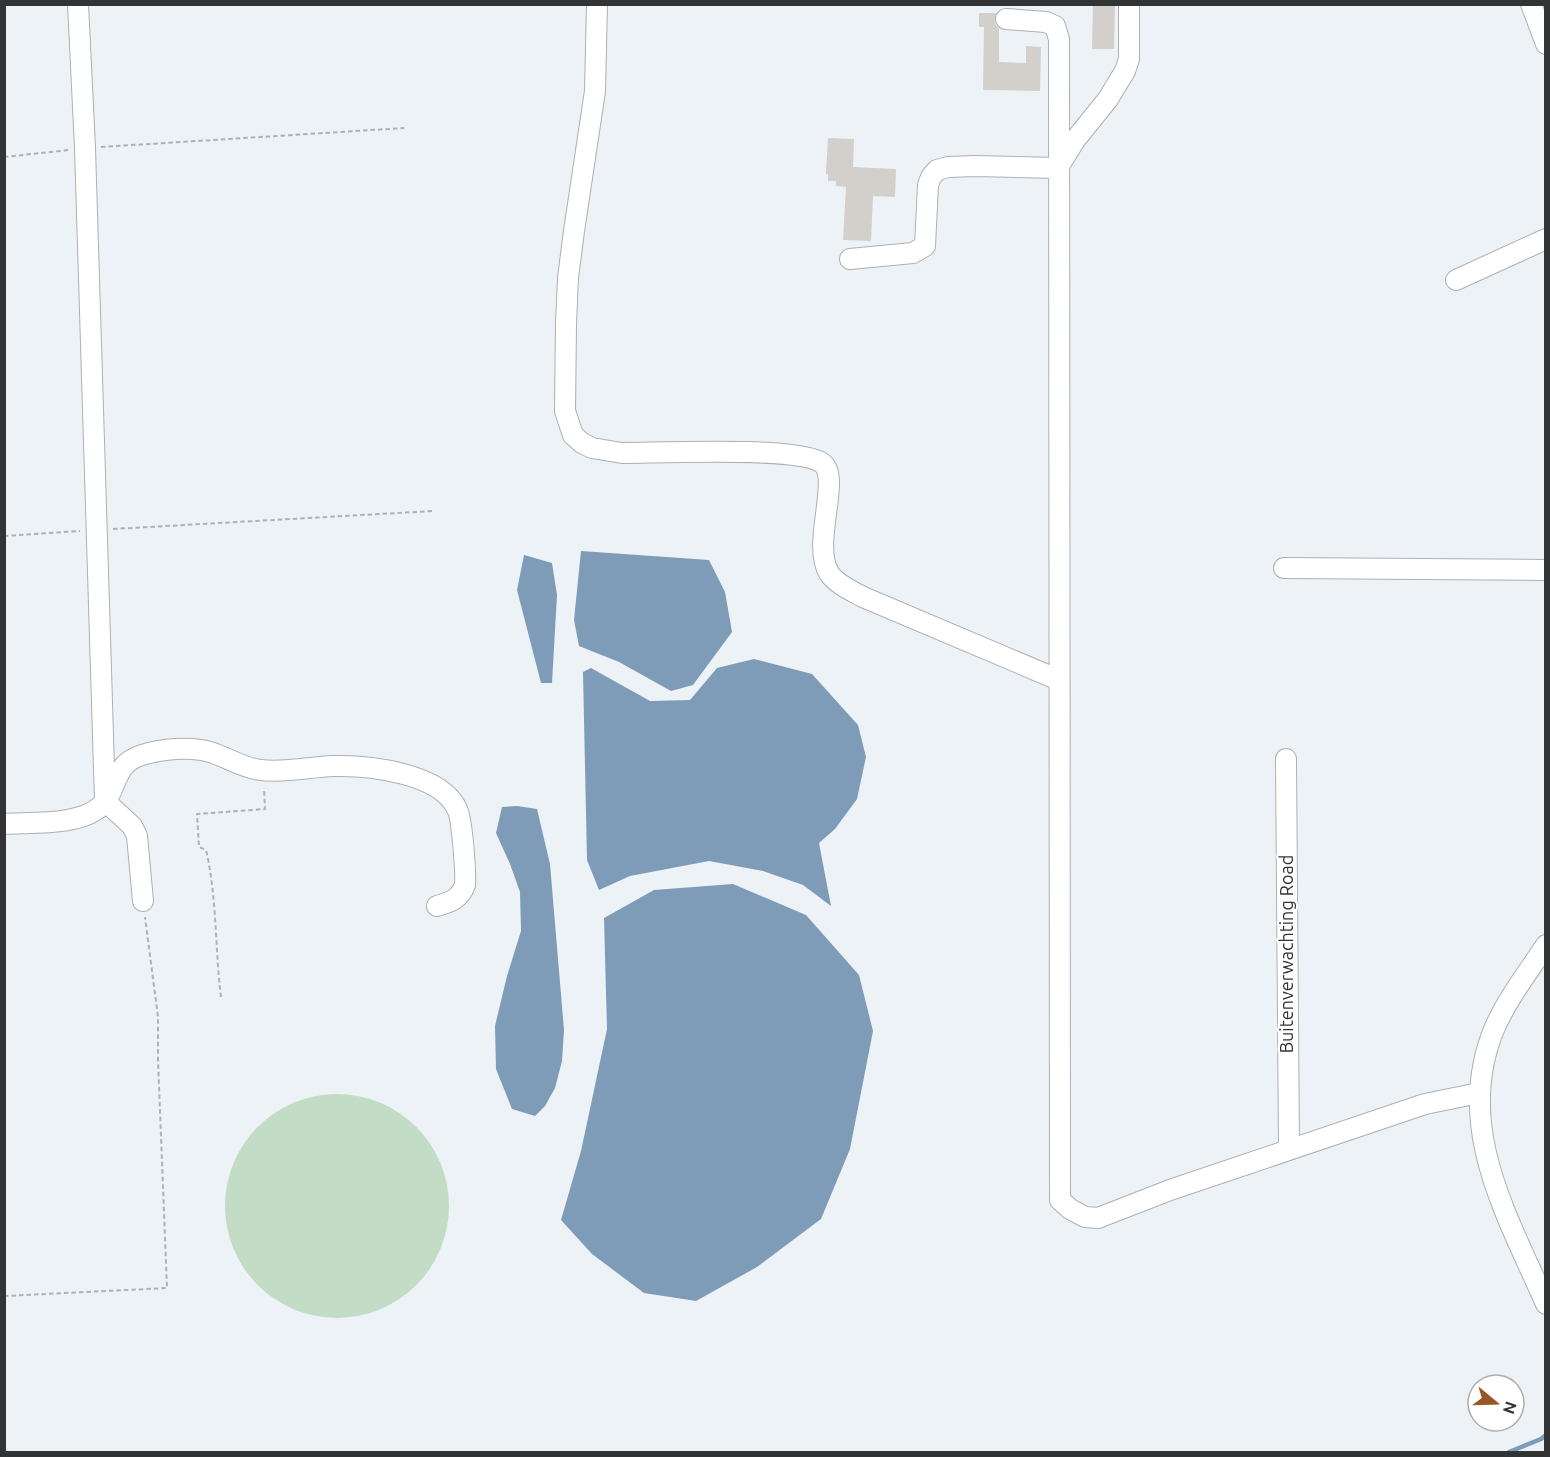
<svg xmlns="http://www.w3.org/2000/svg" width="1550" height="1457" viewBox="0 0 1550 1457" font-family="Ubuntu,sans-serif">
<rect width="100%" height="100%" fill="#edf2f6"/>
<path fill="#c3dcc5" d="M225 1206a112 112 0 1 1 224 0a112 112 0 1 1-224 0Z"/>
<path fill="#7e9cb7" d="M581,551l128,9 16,32 7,40 -39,53 -22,6 -52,-29 -40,-16 -5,-26z
M524,555l28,8 5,32 -5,88h-11l-24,-93z
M754,659l58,15 46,51 8,32 -9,42 -22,30 -16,14 12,63 -28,-21 -40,-14 -54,-10 -79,15 -31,14 -12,-30 -4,-188 8,-4 59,33 40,-1 27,-32z
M517,806l20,3 13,55 14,166 -2,31 -7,27 -10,18 -10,10 -23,-7 -16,-40 -1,-43 12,-50 14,-45 -1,-39 -10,-28 -14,-31 6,-26z
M733,884l73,31 53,60 14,56 -23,118 -29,70 -64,48 -61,34 -52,-8 -52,-39 -31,-34 20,-69 26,-122 -3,-111 50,-28z"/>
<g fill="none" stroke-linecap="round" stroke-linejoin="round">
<path stroke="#7e9cb7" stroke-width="4.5" d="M1509,1452l32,-13 5,-4"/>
</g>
<path fill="#d3cfca" d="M1093,4h22l-1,45h-22z
M979,13h17l-1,11 4,5v33l27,1v-17l15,1 -1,44 -57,-1 1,-63h-5z
M828,138l26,1 -1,28 43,2 -1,28 -22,-1 -2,45 -28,-1 3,-53 -10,-1v-5h-8v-7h-2z"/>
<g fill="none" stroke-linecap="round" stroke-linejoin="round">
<defs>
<path id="minor" d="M78,4l7,144 20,653 27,25 5,10 6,65
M597,4l-2,87 -21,140 -6,47 -2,46 -1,87 8,24 9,8 10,5 30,5c36,0 177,-7 200,10 20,14 -11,80 7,110 7,11 23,18 34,24l196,83
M1531,4l15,40
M1006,19l40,3 9,4 4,13 1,1161 10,9 15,8 13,1 72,-28 255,-86 54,-11
M1059,166l16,-26 33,-41 17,-28 4,-12v-55
M850,259l63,-6 12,-7 3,-61 3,-8 6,-7 11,-3 27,-1 83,2
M1456,280l90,-41
M1284,568l262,2
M1286,759l3,390
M4,824c29,-2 75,2 97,-18 18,-17 11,-42 41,-51 19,-6 48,-9 68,-3 17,5 32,16 51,18 23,3 49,-3 72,-4 35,-1 108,7 124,43 5,8 9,64 8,76 -5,14 -15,17 -28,21
M1546,945c-18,27 -38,53 -51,82 -42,98 12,188 51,277"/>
</defs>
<use href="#minor" stroke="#acb0b4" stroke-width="22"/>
<path stroke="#adb1b5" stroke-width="2" stroke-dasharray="4.5 3" stroke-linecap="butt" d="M101,147l303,-19
M4,157l65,-7
M113,529l320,-18
M4,536l76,-5
M221,997c-6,-47 -4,-101 -15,-147l-7,-3 -2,-33 68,-5 -1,-21
M4,1296l163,-8 -9,-228v-43l-13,-100"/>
<use href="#minor" stroke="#fff" stroke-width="20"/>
</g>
<g text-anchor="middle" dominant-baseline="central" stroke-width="4.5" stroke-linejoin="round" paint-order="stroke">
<g font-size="18" fill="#313335" stroke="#fff">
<text transform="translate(1286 954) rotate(-90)">Buitenverwachting Road</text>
</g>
</g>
<rect width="1550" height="1457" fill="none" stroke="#313335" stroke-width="12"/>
<g transform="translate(1496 1403) rotate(109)"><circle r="28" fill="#ffffff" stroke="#adadae" stroke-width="1.5"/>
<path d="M0-4.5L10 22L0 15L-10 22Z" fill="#985625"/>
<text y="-9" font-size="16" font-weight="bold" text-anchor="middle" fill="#313335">N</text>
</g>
</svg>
